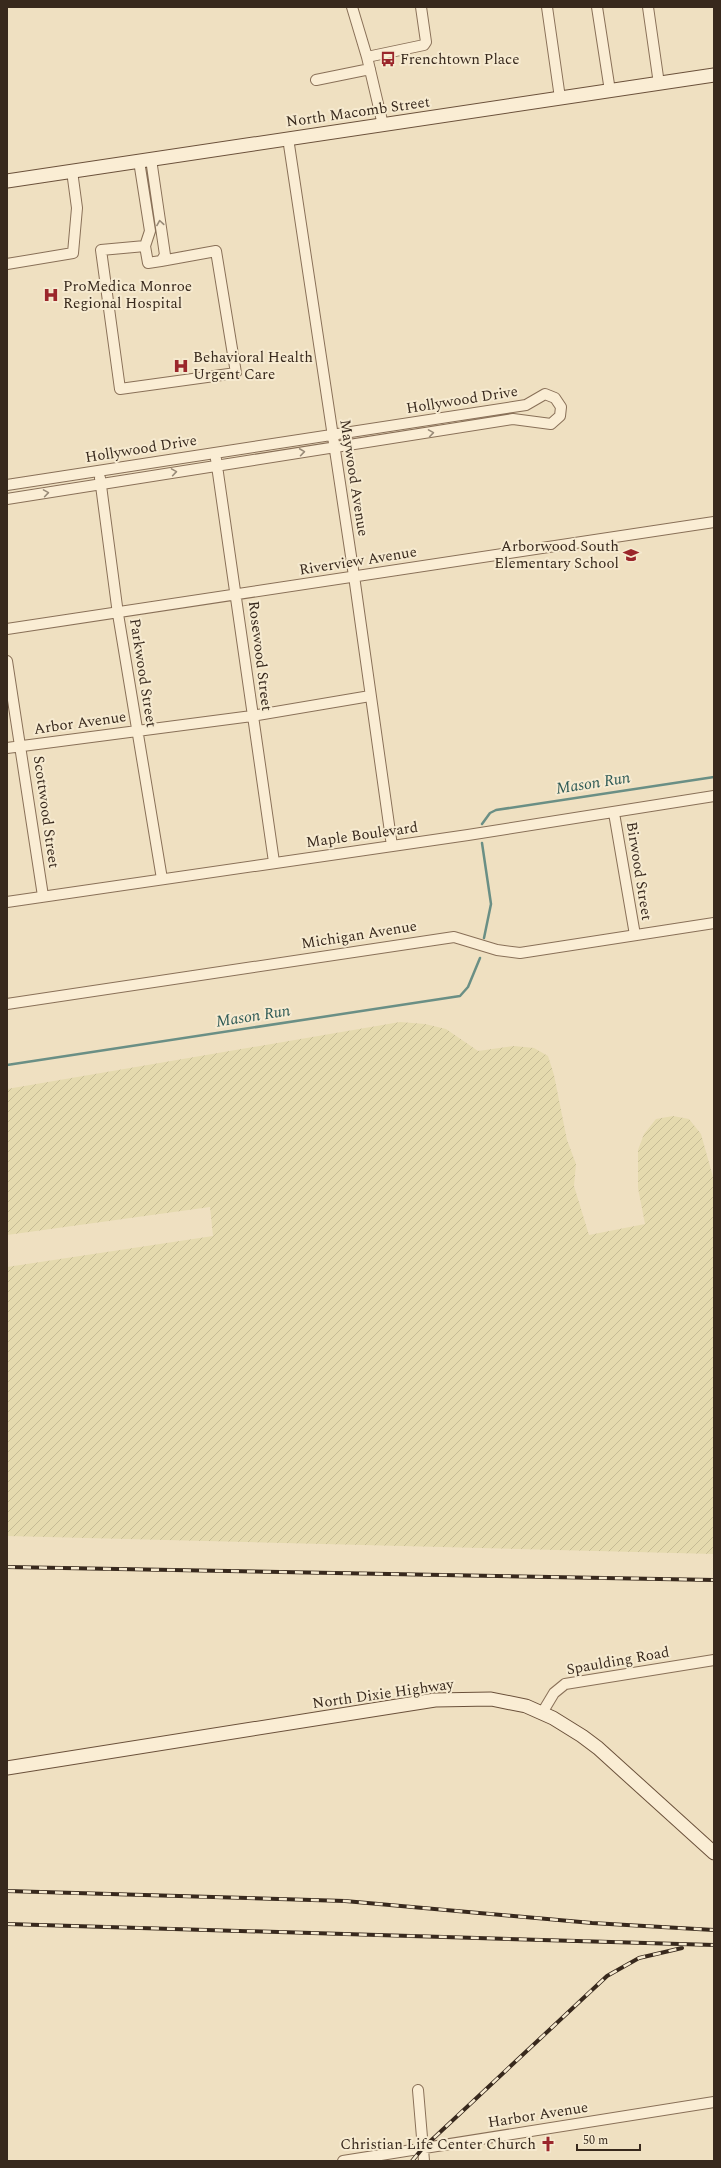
<svg xmlns="http://www.w3.org/2000/svg" width="721" height="2168" viewBox="0 0 721 2168" font-family="Spectral,serif">
<defs>
<pattern id="farmland-furrows" width="10" height="10" patternUnits="userSpaceOnUse"><rect width="10" height="10" fill="#e5daae"/><path d="M-1 1l2-2M0 10L10 0M9 11l2-2" fill="none" stroke="#c5bb95"/></pattern>
</defs>
<rect width="100%" height="100%" fill="#efe0c1"/>
<path fill="url(#farmland-furrows)" d="M400,1022l25,2 21,5 32,22 36,-5 20,2 14,8 6,19 13,65 9,24 -2,22 15,49 56,-11 -7,-36v-38l6,-16 12,-15 17,-3 16,3 12,15 12,43 1,377 -707,-18v-269l206,-31 -3,-29 -203,28v-146z"/>
<g fill="none" stroke-linecap="round" stroke-linejoin="round">
<path stroke="#6a8f85" stroke-width="2.5" d="M482,824l8,-11 6,-3 218,-33
M482,843l9,61 -7,34
M7,1065l453,-69 8,-9 12,-29"/>
<defs>
<path id="street" d="M352,7l15,50 16,68
M547,7l13,91
M597,7l13,84
M648,7l11,77
M367,57l57,-12 2,-3 -5,-35
M316,80l54,-11
M288,138l66,438 38,270
M151,159l14,96 -4,6 -13,2 -3,-17 -44,4 19,139 116,-16 -20,-122 -55,10
M139,161l11,70 -5,15
M7,264l66,-11 4,-45 -5,-37
M216,459l58,403
M100,478l18,136 44,265
M7,485l519,-80 19,-11 10,4 6,9 -1,9 -9,8 -38,-5 -506,80
M7,629l707,-107
M7,661l36,235
M7,748l245,-32 118,-20
M614,813l21,122
M7,902l461,-67 246,-39
M7,1004l447,-67 43,13 23,3 194,-30
M542,1713l12,-20 11,-9 149,-24
M418,2090l6,71
M343,2161l371,-59"/>
<path id="secondary" d="M7,181l707,-106
M7,1768l428,-68 56,-1 35,7 27,12 29,18 16,12 116,105"/>
</defs>
<use href="#street" stroke="#897058" stroke-width="12"/>
<use href="#secondary" stroke="#6b513b" stroke-width="15"/>
<use href="#street" stroke="#faedd4" stroke-width="10"/>
<use href="#secondary" stroke="#faedd4" stroke-width="13"/>
<defs>
<path id="rail" d="M7,1567l707,13
M7,1891l338,10 247,22 122,7
M7,1924l707,21
M412,2161l10,-12 185,-173 32,-18 43,-10"/>
</defs>
<use href="#rail" stroke="#38291d" stroke-width="4"/>
<use href="#rail" stroke="#f6ead0" stroke-width="2.5" stroke-dasharray="8" stroke-linecap="butt"/>
</g>
<defs><path id="oneway-chevron" d="M-2-3.5L2.5 0L-2 3.5" fill="none" stroke-width="1.6" stroke-linecap="round" stroke-linejoin="round"/></defs>
<g stroke="#998b78">
<use href="#oneway-chevron" transform="translate(160 223) rotate(-99)"/>
<use href="#oneway-chevron" transform="translate(431 433) rotate(-9)"/>
<use href="#oneway-chevron" transform="translate(302 452) rotate(-8)"/>
<use href="#oneway-chevron" transform="translate(174 472) rotate(-9)"/>
<use href="#oneway-chevron" transform="translate(46 493) rotate(-9)"/>
</g>
<defs>
<symbol id="bus-bare" viewBox="-9 -9 18 18"><path d="M-5-6H5V4H4V6H2V4H-2V6H-4V4H-5ZM-3.5-4V0h7V-4ZM-3.5 1.2v1.5H-2V1.2ZM2 1.2v1.5H3.5V1.2Z" fill="#9a262b" stroke="#f6ead0" stroke-width="2.5" paint-order="stroke"/></symbol>
<symbol id="hospital-bare" viewBox="-9 -9 18 18"><path d="M-5-5h3v3.5h4V-5h3V5h-3V1.5h-4V5h-3Z" fill="#9a262b" stroke="#f6ead0" stroke-width="2.5" paint-order="stroke"/></symbol>
<symbol id="school-bare" viewBox="-9 -9 18 18"><path d="M0-5L7-2L0 1L-7-2ZM-4 1L0 2.5L4 1V4Q0 6-4 4Z" fill="#9a262b" stroke="#f6ead0" stroke-width="2.5" paint-order="stroke"/></symbol>
<symbol id="church-bare" viewBox="-9 -9 18 18"><path d="M-1.2-6h2.4v3.5h3.3v2.4h-3.3V6h-2.4V-.1h-3.3v-2.4h3.3Z" fill="#9a262b" stroke="#f6ead0" stroke-width="2.5" paint-order="stroke"/></symbol>
</defs>
<g fill-rule="evenodd">
<use href="#bus-bare" x="377" y="48" width="22" height="22"/>
<use href="#hospital-bare" x="40" y="284" width="22" height="22"/>
<use href="#hospital-bare" x="170" y="355" width="22" height="22"/>
<use href="#school-bare" x="620" y="544" width="22" height="22"/>
<use href="#church-bare" x="537" y="2133" width="22" height="22"/>
</g>
<g text-anchor="middle" dominant-baseline="central" stroke-width="4" stroke-linejoin="round" paint-order="stroke">
<g font-size="15" fill="#38291d" stroke="#f6ead0" text-anchor="start">
<text x="400" y="59">Frenchtown Place</text>
<text x="63" y="286">ProMedica Monroe<tspan x="63" dy="17">Regional Hospital</tspan></text>
<text x="193" y="357">Behavioral Health<tspan x="193" dy="17">Urgent Care</tspan></text>
<text x="619" y="546" text-anchor="end">Arborwood South<tspan x="619" dy="17">Elementary School</tspan></text>
<text x="536" y="2144" text-anchor="end">Christian Life Center Church</text>
</g>
<g font-size="15" fill="#38291d" stroke="#f6ead0">
<text transform="translate(358 112) rotate(-8)">North Macomb Street</text>
<text transform="translate(462 400) rotate(-9)">Hollywood Drive</text>
<text transform="translate(141 449) rotate(-9)">Hollywood Drive</text>
<text transform="translate(354 478) rotate(81)">Maywood Avenue</text>
<text transform="translate(358 561) rotate(-9)">Riverview Avenue</text>
<text transform="translate(260 656) rotate(83)">Rosewood Street</text>
<text transform="translate(143 673) rotate(81)">Parkwood Street</text>
<text transform="translate(80 723) rotate(-8)">Arbor Avenue</text>
<text transform="translate(46 812) rotate(82)">Scottwood Street</text>
<text transform="translate(362 835) rotate(-8)">Maple Boulevard</text>
<text transform="translate(639 871) rotate(81)">Birwood Street</text>
<text transform="translate(359 935) rotate(-9)">Michigan Avenue</text>
<text transform="translate(618 1661) rotate(-10)">Spaulding Road</text>
<text transform="translate(383 1694) rotate(-8)">North Dixie Highway</text>
<text transform="translate(538 2115) rotate(-9)">Harbor Avenue</text>
</g>
<g font-size="16" font-style="italic" fill="#2b5854" stroke="#f6ead0">
<text transform="translate(593 783) rotate(-9)">Mason Run</text>
<text transform="translate(253 1016) rotate(-9)">Mason Run</text>
</g>
</g>
<rect width="721" height="2168" fill="none" stroke="#38291d" stroke-width="16"/>
<path d="M577 2144v6h63v-6" fill="none" stroke="#38291d" stroke-width="2"/>
<text x="583" y="2144" font-size="12" fill="#38291d" stroke="#f6ead0" stroke-width="3" paint-order="stroke">50 m</text>
</svg>
